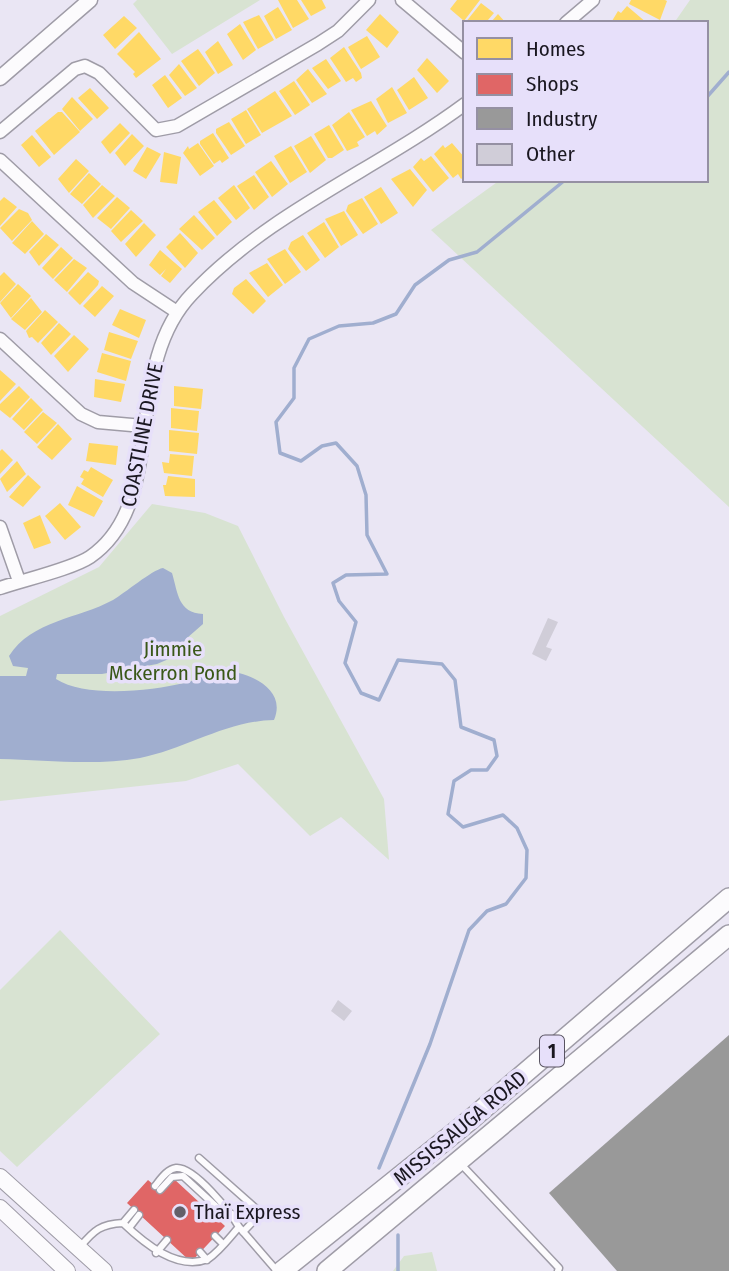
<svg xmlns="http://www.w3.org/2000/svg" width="729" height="1271" viewBox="0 0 729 1271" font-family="'Fira Sans Condensed',sans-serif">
<rect width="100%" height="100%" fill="#eae6f4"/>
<path fill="#d8e3d2" d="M137,0h123l-88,54 -39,-50z
M690,0h39v507l-298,-277 69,-50h206v-157h-32z
M152,504l53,9 33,13 46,91 100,182 5,61 -48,-43 -31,19 -72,-72 -52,17 -186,20v-185l99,-49z
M60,930l100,104 -143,133 -17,-16v-161z
M432,1252l5,19h-44l11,-15z"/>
<path fill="#a0aecf" d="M163,568l9,5c6,20 6,40 31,41v10l-16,14 -16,20 -14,6 -55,10h-45l-1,5c29,19 95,12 128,4 12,-2 23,-11 36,-12 25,-1 68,16 54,49 -48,1 -88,29 -134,38 -45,8 -95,2 -140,1v-83h26l2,-8 -15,-2 -4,-10c23,-36 69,-37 104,-56 12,-7 39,-30 50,-32z"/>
<path fill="#ffd966" d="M278,0h19l12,19 -16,9z
M301,0h21l4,8 -15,8z
M457,0h23l-16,21 -14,-12z
M631,0h34l2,1 -7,19 -31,-16z
M481,3l13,10 -6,7 3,2 7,-8 8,9h-41z
M627,6l20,17 -35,-2 6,-10 3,2z
M278,7l14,23 -16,9 -12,-23z
M380,14l19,18 -12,16 -21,-18z
M259,15l15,25 -16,9 -15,-27z
M124,16l13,12 -22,21 -12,-14z
M240,24l16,26 -13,10 -16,-26z
M139,32l22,27 -25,19 -3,-4 2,-2 -18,-18z
M367,36l13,21 -19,12 -13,-22z
M218,41l15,24 -15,9 -13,-22z
M344,47l17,26 1,5 -6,4 -3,-4 -7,4 -16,-24z
M198,49l17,24 -16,13 -18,-25z
M427,58l22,23 -12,12 -20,-23z
M326,59l15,22 -13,8 -16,-21z
M179,64l18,24 -12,8 -16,-21z
M308,69l19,25 -15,9 -16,-23z
M165,75l17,23 -14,10 -16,-23z
M414,77l14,21 -19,12 -12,-20z
M294,81l16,24 -15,10 -16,-24z
M392,87l15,26 -19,10 -12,-24z
M90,88l19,20 -12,11 -19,-21z
M275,91l17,25 -30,17 -15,-24z
M72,97l21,22 -13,12 -18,-22z
M371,101l16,25 -10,9 -2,-4 -8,5 -16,-26z
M246,110l15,25 -15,9 -15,-25z
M58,112h4l18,20 -26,23 -19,-24z
M349,112l16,25 -8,5 2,4 -12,5 -15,-26z
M229,122l16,24 -14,9 -15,-22v-4z
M120,123l10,10 -20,21 -9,-12z
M329,125l15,25 -12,8h-4l-14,-24z
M213,133l16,25 -7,5 -2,-3 -6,4 -14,-20v-3z
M132,134l12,12 -19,20 -10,-13z
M32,135l19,22 -12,10 -18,-22z
M311,136l15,24 -16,13 -16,-27z
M198,143l16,23 -14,10 -17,-23 5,-7 1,3z
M452,143l13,15v18l-4,3 -3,-5 -5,4 -19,-24 9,-9 2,3z
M291,146l16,26 -17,11 -16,-27z
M147,147l14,7 -15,25 -13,-8z
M164,152l17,5 -4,27 -17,-2z
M431,156l18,22 -16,14 -20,-25 8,-9 3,3z
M76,159l13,12 -20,22 -11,-14z
M271,161l17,23 -16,13 -17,-25z
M410,169l17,21 -14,17 -22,-28z
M89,173l12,11 -19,20 -12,-10z
M254,175l15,22 -15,13 -17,-24z
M102,185l13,11 -22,22 -10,-13z
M234,185l16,23 -14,12 -18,-22z
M381,187l17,26 -17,11 -17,-27z
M4,197l13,10 -17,19v-25z
M117,197l13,11 -19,21 -14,-11z
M362,198l16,26 -15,10 -17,-23 2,-6z
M214,200l18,22 -15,14 -19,-24z
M19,209l9,4 4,7 -20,21 -12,-13z
M131,210l12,11 -22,21 -10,-11z
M344,211l14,24 -17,11 -16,-27z
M194,215l21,23 -13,12 -23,-21z
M32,221l12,13 -19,20 -13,-11z
M324,222l15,25 -14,11 -18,-25z
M144,223l12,12 -20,22 -11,-13z
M180,233l18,20 -13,15 -19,-21z
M46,234l13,11 -20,21 -10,-14z
M303,235l17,25 -14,11 -18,-22 3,-7z
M61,247l12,11 -20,21 -11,-11z
M285,249l16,23 -16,12 -18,-25z
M160,250l22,19 -12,14 -9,-7 5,-7 -6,6 -11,-10z
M74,259l13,9 -20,24 -13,-12z
M267,263l16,22 -15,12 -19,-24z
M4,272l12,12 -16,18v-26z
M88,272l11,9 -1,4 -18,20 -12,-12z
M246,279l20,22 -13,13 -21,-20 2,-6z
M18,284l13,12 -20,22 -11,-15z
M102,286l12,10 -19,21 -12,-11z
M31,298l11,14 -17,18 -14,-11z
M120,309l26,11 -7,18 -27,-13z
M45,310l13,12 -20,21 -6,-6 -3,1 -3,-7z
M59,323l12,11 -20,21 -10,-12z
M109,332l29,9 -7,18 -27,-9z
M74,335l15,14 -21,23 -14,-16z
M102,353l29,8 -5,20 -29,-9z
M0,370l16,14 -16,17z
M95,379l30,5 -4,18 -27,-5z
M19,386l11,11 -20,21 -10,-8v-6z
M174,386l29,3 -2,20 -27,-3z
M31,398l12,12 -19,20 -12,-11z
M171,408l28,3 -2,20 -26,-3z
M43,412l14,11 -20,21 -13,-12z
M58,424l14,15 -20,21 -15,-13z
M169,430l30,3 -2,21 -28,-3z
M89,443l29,3 -2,19 -30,-4z
M2,449l11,11 -13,14v-23z
M170,454l24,2 -2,20 -28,-3 -2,-11 7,1z
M17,461l9,13 -19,18 -7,-13z
M91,467l22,13 -10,17 -22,-13 3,-5 -4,-2 4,-7 4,2z
M28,475l13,12 -18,20 -14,-10z
M168,476l27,3v18l-30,-1 -2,-11h3z
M77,486l26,15 -9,16 -26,-12z
M60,503l21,24 -16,13 -20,-24z
M40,515l11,28 -17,6 -11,-26z"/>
<path fill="#e06666" d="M174,1179l51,47 -34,36 -64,-59 21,-23 14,12z"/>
<path fill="#999" d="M729,1035v236h-112l-68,-78z"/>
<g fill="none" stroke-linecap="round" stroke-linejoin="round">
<path stroke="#a0aecf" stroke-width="3.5" d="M706,98l23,-26
M379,1168l51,-124 39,-114 18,-19 19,-7 20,-26 1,-28 -10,-22 -14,-13 -40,12 -15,-13 6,-33 17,-11h16l10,-14 -3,-16 -33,-13 -6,-47 -13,-16 -44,-4 -19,40 -18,-7 -16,-30 11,-41 -17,-21 -6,-18 13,-8 41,-1 -20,-39 -1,-40 -9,-29 -21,-23 -14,3 -21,15 -21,-8 -4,-31 18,-24v-30l15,-29 30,-13 34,-3 23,-9 19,-29 34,-25 28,-8 88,-72
M398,1235v36"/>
</g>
<path fill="#d0cdd8" d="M548,618l10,4 -12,25 6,2 -6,12 -14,-7z
M338,1000l14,11 -8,10 -13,-10z"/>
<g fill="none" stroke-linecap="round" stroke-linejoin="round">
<defs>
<path id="service" d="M199,1158l62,55 -18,19
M459,1162l100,106 -1,3
M155,1186c5,-6 12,-17 21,-18 18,-2 55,45 63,59
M160,1190l12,-13 11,-1 38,35 11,3
M123,1223l11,-13
M129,1228l10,-13
M215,1236l8,8
M80,1247c14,-17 21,-23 43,-24 21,20 54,48 85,36 12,-8 22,-22 31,-32l38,44
M200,1252l7,8
M156,1253l11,-13"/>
<path id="minor" d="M402,0l63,53
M566,23l27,-23
M0,132l75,-63 10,-3 14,7 57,57 21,-4 141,-82 20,-13 31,-31
M0,160l133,123 44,29
M0,339l81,75 17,8 45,4
M0,527l19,54
M0,588c23,-8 72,-19 90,-31 80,-55 30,-188 102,-263 77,-82 184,-124 273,-190"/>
<path id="tertiary" d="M0,78l90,-78"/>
<path id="secondary" d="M0,1177l104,94
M0,1208l67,63"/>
<path id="primary" d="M282,1271l187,-150 260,-223
M327,1271l402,-336"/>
</defs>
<use href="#service" stroke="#9f9ca7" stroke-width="9"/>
<use href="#minor" stroke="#9f9ca7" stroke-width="15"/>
<use href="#tertiary" stroke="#9f9ca7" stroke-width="17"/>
<use href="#secondary" stroke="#9f9ca7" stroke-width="18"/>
<use href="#primary" stroke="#9f9ca7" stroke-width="22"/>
<use href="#service" stroke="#fcfbfd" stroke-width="6"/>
<use href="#minor" stroke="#fcfbfd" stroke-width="12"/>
<use href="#tertiary" stroke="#fcfbfd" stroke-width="14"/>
<use href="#secondary" stroke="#fcfbfd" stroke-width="16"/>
<use href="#primary" stroke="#fcfbfd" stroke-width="19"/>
</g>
<circle fill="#635f6a" stroke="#e7e0fa" stroke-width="2.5" cx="180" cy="1212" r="7"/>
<g text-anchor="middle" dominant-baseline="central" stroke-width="7" stroke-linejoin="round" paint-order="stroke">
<rect fill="#e7e0fa" stroke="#585361" stroke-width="2" x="540" y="1035.5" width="24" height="31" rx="5"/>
<g font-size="19" font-weight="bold" fill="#1a1720">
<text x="552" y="1051">1</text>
</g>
<g font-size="21" fill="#1a1720" stroke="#e7e0fa">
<text transform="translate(142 435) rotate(-79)">COASTLINE DRIVE</text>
<text transform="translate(460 1128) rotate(-40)">MISSISSAUGA ROAD</text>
</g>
<g font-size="21" fill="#3a5818" stroke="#e7e0fa">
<text x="173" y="649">Jimmie<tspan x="173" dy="24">Mckerron Pond</tspan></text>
</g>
<g font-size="21" fill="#1a1720" stroke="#e7e0fa" text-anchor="start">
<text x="194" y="1212">Thaï Express</text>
</g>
</g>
<rect x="463" y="21" width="245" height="161" fill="#e7e0fa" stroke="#9590a3" stroke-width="2"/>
<rect x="477" y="38" width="35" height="21" fill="#ffd966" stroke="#9590a3" stroke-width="2"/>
<text x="526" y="56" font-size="21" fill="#1a1720">Homes</text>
<rect x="477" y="74" width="35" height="21" fill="#e06666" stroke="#9590a3" stroke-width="2"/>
<text x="526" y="91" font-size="21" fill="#1a1720">Shops</text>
<rect x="477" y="108" width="35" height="21" fill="#999999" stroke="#9590a3" stroke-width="2"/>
<text x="526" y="126" font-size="21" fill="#1a1720">Industry</text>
<rect x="477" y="144" width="35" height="21" fill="#d0cdd8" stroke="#9590a3" stroke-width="2"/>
<text x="526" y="161" font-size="21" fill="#1a1720">Other</text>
</svg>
